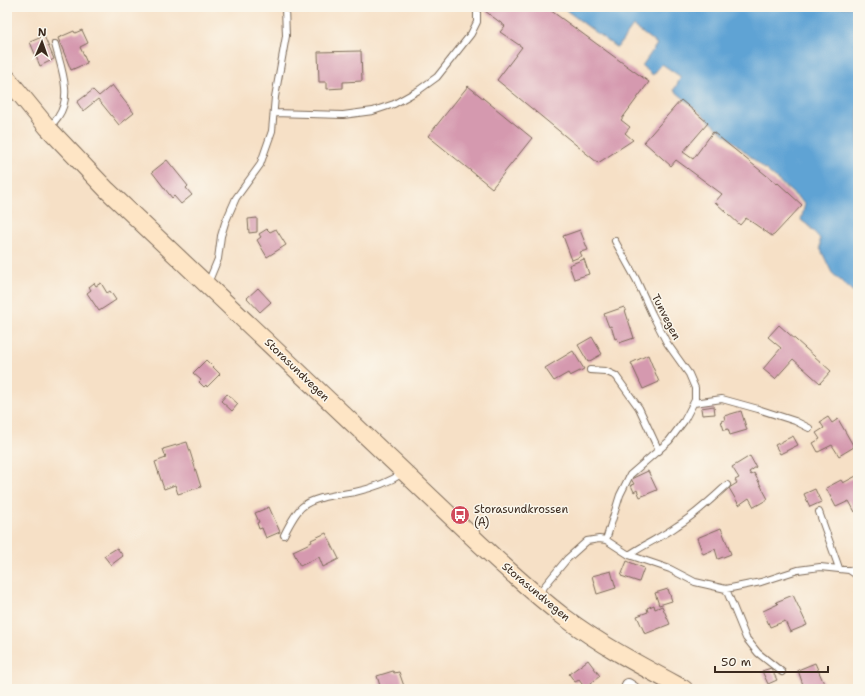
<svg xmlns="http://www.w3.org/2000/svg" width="865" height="696" viewBox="0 0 865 696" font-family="'Shantell Sans',sans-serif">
<rect width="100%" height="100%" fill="#fbf7ec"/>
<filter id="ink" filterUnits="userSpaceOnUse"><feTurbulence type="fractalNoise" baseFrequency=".025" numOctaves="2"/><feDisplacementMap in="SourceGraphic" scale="8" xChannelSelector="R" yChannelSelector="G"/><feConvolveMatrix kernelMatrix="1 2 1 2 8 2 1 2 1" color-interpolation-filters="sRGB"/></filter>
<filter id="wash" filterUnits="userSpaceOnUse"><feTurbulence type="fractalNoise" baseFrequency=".012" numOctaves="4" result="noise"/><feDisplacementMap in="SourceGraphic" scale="16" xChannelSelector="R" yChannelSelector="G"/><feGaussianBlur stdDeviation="0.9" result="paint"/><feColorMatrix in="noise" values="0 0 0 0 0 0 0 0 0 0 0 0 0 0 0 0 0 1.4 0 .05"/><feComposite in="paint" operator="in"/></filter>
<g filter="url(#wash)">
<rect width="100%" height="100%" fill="#f6e0c6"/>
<path fill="#5fa3d4" stroke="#4d6679" d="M565,7h293v289l-26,-23 -12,-25v-9l-10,-12 -9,-7 4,-16 -131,-114 7,-13 -19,-13 -9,11 -11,-9 15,-22 -24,-18 -16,22 -50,-37z"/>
<g id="blocks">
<path fill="#d599af" d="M487,7h66l-3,3 99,72 -28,38 9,7 -5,6 8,7 -35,23 -101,-83 25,-33 -22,-15 5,-6 -20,-15z
M82,30l6,13 -8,4 7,16 -16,7 -13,-32 16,-7 1,2z
M44,36l10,23 -14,7 -10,-24z
M361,51l1,30 -19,1v6l-16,1v-7h-8l-1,-30z
M112,85l22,28 -15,12 -21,-26 -15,12 -6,-9 16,-12 6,6z
M468,86l64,52 -40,50 -64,-52z
M681,100l27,23 -25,29 10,7 20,-27 64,52 1,-1 24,22 -28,30 -2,1 -26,-18 -6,7 -25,-23 7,-8 -46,-34 -5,6 -27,-24z
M167,160l21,26 -2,2 6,7 -11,9 -7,-8 -2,2 -20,-26z
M257,218v14l-8,1 -1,-14z
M267,229l3,3 6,-3 10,16 -19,12 -10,-17 4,-3 -2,-3z
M580,230l8,20 -8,2 2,4 -10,4 -9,-24z
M584,259l5,15 -15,5 -5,-14z
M94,283l2,3 5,-3 6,10 3,-2 6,9 -17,11 -12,-18 4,-3 -2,-3z
M258,288l13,14 -11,10 -13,-14z
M624,307l10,31 -15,5 -2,-5 -2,1 -4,-13 -2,1 -5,-13z
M779,325l52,46 -11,12 -27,-24 -18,20 -12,-10 18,-21 -13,-11z
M592,337l10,17 -14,8 -10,-17z
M573,351l11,18 -14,7 -2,-3 -14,8 -9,-13z
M648,355l11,27 -16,7 -12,-26z
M206,360l14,14 -13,13 -1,-2 -2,2 -5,-5 2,-2 -8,-7z
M227,394l11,10 -6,7 -11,-10z
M714,406l1,8 -13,1 -1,-7z
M741,411l6,19 -17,5 -2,-6 -4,1 -3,-9 4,-1 -1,-4z
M828,417l4,6 6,-4 16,28 -15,9 -7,-11 -14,7 -5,-9 7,-4 -4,-6 8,-5 -4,-6z
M793,436l5,9 -18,9 -5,-9z
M187,442l14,45 -23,7 -3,-9 -11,4 -9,-27 11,-4 -3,-9z
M750,456l6,11 -7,5 2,3 3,-2 14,26 -14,8 -5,-9 -10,7 -10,-17 8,-5 -2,-3 4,-2 -7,-11z
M648,471l9,19 -17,7 -3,-7 -3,2 -3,-7 3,-1 -3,-5z
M858,475v35l-3,2 -6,-11 -13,6 -10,-19 15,-8 2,3z
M815,489l6,13 -11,5 -6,-13z
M269,507l11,25 -14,6 -4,-10 -3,1 -2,-6 2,-1 -4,-9z
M721,528l10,26 -13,5 -3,-10 -12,5 -6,-16z
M326,533l13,26 -16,8 -4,-10 -19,9 -7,-15 19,-9 -1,-2z
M117,548l6,8 -12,9 -7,-9z
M627,561l17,7 -5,14 -18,-6z
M611,571l5,17 -19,6 -5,-18z
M668,589l4,12 -13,4 -4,-12z
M793,595l14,30 -17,7 -5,-11 -15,6 -7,-16 15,-7 -2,-2z
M654,605l1,4 7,-3 8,18 -25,10 -8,-18 11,-4 -1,-4z
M588,660l12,16 -15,12 -6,-8 -4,2 -6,-8z
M815,663l11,25 -20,1 -2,-1 -6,-18z
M771,668l6,12 -9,4 -6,-13z
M393,671l1,2 5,-1 6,17h-24l-4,-13z"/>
</g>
</g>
<g filter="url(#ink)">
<use href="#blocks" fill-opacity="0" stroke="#7c6a59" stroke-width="1"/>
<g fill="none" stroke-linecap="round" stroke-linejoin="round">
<defs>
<path id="service" d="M274,113l69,2 30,-4 21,-7 25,-14 18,-13 34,-43 6,-12v-15
M49,127c4,-3 6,-6 9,-10 15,-21 3,-49 -3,-73
M208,283l10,-24 3,-23 4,-13 11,-25 24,-33 12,-34 3,-34 11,-61 -1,-29
M590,370l15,1 11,5 23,32 20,43
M694,403l28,-4 36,10 37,12 14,7
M819,512l20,56
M284,535c4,-8 11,-22 18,-28 12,-11 38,-12 53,-15 18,-4 33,-9 48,-19
M606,540l14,-45 10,-20 39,-34 15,-20 11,-21v-12l-6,-14 -22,-31 -15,-29 -16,-35 -21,-38
M629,555c16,-11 33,-18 48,-29 18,-11 35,-27 50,-41
M726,589l20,49 12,15 24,19
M538,594l29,-35 20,-18 12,-2 7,1 23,15 41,14 25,13 31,7 35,-7 37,-12 22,-3 29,3 9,6"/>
<path id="minor" d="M628,685l6,4"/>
<path id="secondary" d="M7,78l41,50 59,62 374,355c27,25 54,50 83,72 37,28 79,50 120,72"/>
</defs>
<use href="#service" stroke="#7c6a59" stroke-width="8"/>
<use href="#minor" stroke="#7c6a59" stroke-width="14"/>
<use href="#secondary" stroke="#7c6a59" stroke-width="19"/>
<use href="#service" stroke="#fff" stroke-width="6"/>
<use href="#minor" stroke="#fff" stroke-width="12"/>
<use href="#secondary" stroke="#fee5c5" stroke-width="17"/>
</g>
</g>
<defs>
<symbol id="bus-disc" viewBox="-11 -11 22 22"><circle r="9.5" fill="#d1495b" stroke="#fbf7ec"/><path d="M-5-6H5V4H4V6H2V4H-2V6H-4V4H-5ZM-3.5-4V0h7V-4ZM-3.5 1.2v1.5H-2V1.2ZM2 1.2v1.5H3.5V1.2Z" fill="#fff"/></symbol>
</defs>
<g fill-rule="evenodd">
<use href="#bus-disc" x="449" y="504" width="22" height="22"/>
</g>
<g text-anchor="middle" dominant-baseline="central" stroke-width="3" stroke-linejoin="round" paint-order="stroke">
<g font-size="11" fill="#3b2a1e" stroke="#fbf7ec">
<text transform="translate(666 317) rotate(63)">Tunvegen</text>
<text transform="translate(297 370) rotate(44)">Storasundvegen</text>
<text transform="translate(536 592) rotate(40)">Storasundvegen</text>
</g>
<g font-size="11" fill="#3b2a1e" stroke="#fbf7ec" text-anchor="start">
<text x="474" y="509">Storasundkrossen<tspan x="474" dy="13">(A)</tspan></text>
</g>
</g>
<rect width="865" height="696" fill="none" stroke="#fbf7ec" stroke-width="24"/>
<g transform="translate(42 42) rotate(2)" stroke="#fbf7ec" stroke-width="3" paint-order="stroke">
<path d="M0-3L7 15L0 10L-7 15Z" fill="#3b2a1e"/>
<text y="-6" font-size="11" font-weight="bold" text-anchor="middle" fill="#3b2a1e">N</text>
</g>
<path d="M715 666v6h113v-6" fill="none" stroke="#3b2a1e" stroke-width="2"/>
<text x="721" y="666" font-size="12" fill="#3b2a1e" stroke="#fbf7ec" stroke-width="3" paint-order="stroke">50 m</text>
</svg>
